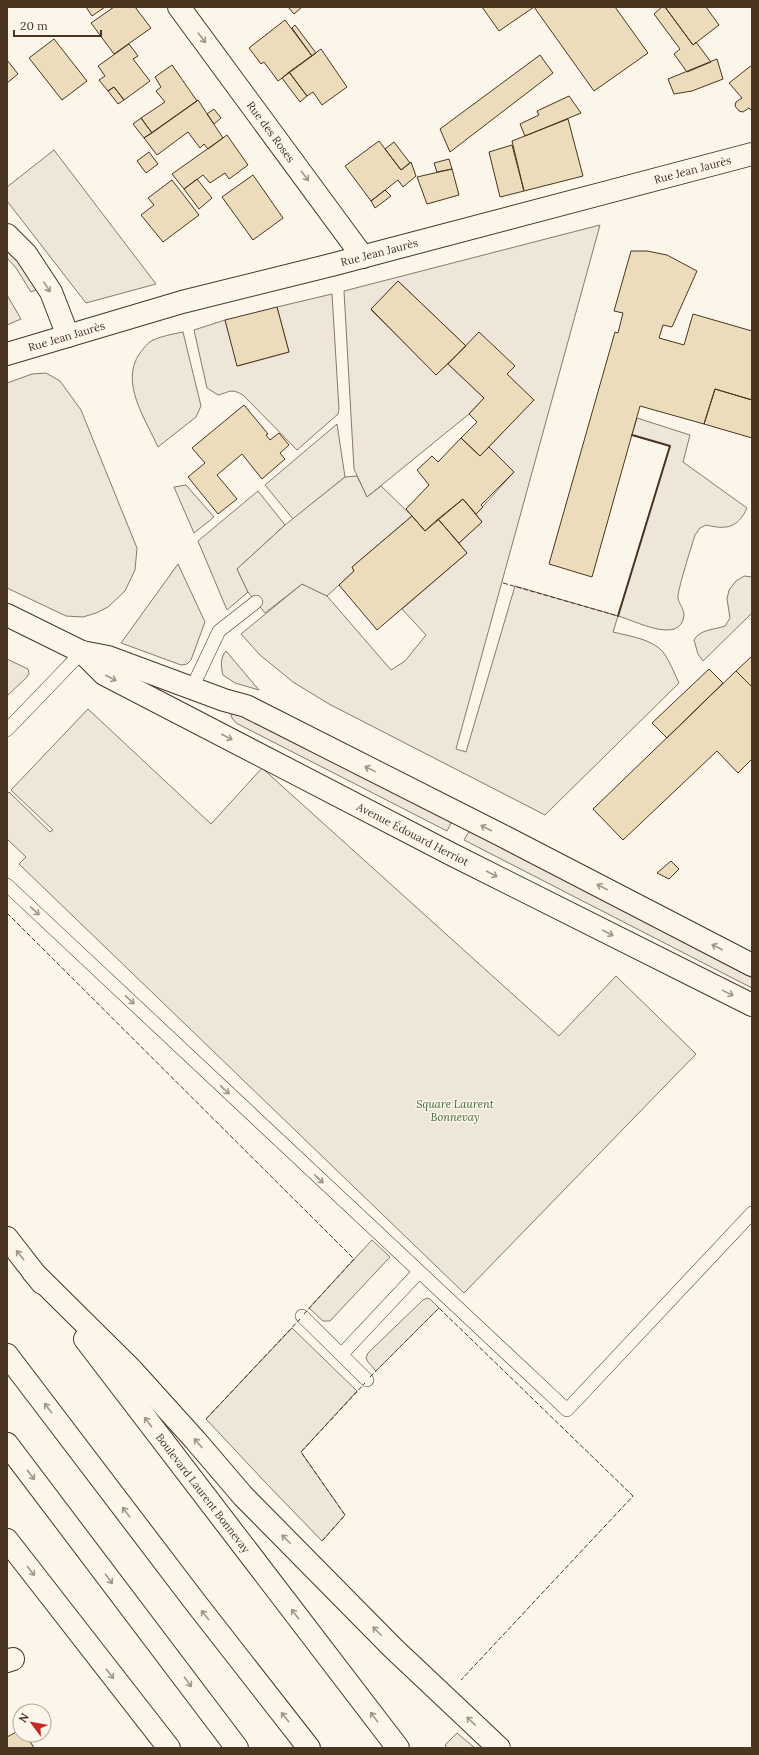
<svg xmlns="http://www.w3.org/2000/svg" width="759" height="1755" viewBox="0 0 759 1755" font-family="Lora,serif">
<rect width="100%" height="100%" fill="#fbf6e9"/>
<path fill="#ede6d9" stroke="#887966" d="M54,150l102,134 -70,19 -79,-102v-14z
M600,225l-144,524 10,3 49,-166 103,30 52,-170 -38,-11 5,-17 53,17 -7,27 64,46c-9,20 -21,22 -41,17l-6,3 -5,7c-3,10 -18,56 -17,63 1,6 6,11 6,17 -3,31 -50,5 -66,1l-5,16c16,4 39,7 50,20 7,9 11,21 16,31l-134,132 -216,-111 -36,-22 -33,-27 -19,-21 61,-50 25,12 64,74 14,-9 21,-26 -24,-26 65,-56 -8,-10 23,-21 -6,-8 38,-42 -25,-25 44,-47 -26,-26 -41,-28 -68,-65 -27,29 65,64 12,-10 36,34 -15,16 -102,83 -13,-28 -10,-178z
M7,245l31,44 -7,3 -15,-24 -9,-10z
M332,294l7,115 -1,5 -41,36 -54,-55c-12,-7 -13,-3 -25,0l-11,-7 -13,-58 31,-10 13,46 51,-14 -12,-45z
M7,295l14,24 -14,6z
M183,332l18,74 -5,11 -38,30c-12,-27 -39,-65 -18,-94 4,-5 7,-10 13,-13 9,-4 20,-6 30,-8z
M46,373l14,8 21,29 56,138 -2,22 -10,21 -17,16 -12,6 -13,4 -17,-1 -59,-28v-205l25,-9z
M337,424l8,53 -52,42 -28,-34z
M186,485l28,32 -20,16 -20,-46z
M258,491l27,34 -48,44 11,23 -21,18 -29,-69z
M178,564l27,58 -14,38 -4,4 -6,1 -60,-22z
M744,576l8,1v36l-49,48 -5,-7 -4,-14c6,-11 20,-10 31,-14l5,-8 -3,-19 2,-9 7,-9z
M226,651l33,39 -24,-7 -12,-8c-2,-7 -3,-18 3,-24z
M7,659l21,10 1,4 -2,4 -20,19z
M88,709l123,115 51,-56 297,268 57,-60 80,78 -232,239 -445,-429 7,-7 -19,-18v-45l2,-2 41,40 3,-2 -42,-40z
M235,711l217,110 -5,10 -211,-108 -4,-5 -1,-4z
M470,830l282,148v10l-288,-148z
M457,1733l18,15h-28l-2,-3z"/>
<path fill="#ede7d9" stroke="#887966" d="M357,476l10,21 14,-11 31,30 -60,51 2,4 -27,25 -25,-12 -37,29 -17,-21 -11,-23 48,-44 60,-48z
M372,1240l18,17 -60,64h-7l-14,-13z
M427,1298l3,1 9,9 -63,63 -8,-9 -2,-4 2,-5 55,-53z
M292,1328l65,63 -56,61 44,63 -23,26 -57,-59 -59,-63z"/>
<path fill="#ecdcbc" stroke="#4a3520" d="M86,7h19l-13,9z
M114,7h21l16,21 -37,26 -23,-31z
M288,7h14l-8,7z
M482,7h52l-35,24z
M534,7h81l33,46 -54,38z
M662,7h3l28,38 3,-3 15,20 -24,10 -13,-18 6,-5 -26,-35z
M665,7h41l13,18 -26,20z
M285,20l27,36 -34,25 -14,-19 -3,2 -12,-16z
M295,25l21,28 -4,3 -20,-28z
M54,39l33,42 -25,19 -33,-42z
M129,44l9,12 -5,3 17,22 -26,19 -10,-13 -6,4 -9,-11 6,-4 -7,-10z
M321,49l26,38 -25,18 -9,-13 -6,4 -18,-24z
M540,55l13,18 -103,79 -10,-23z
M717,59l6,20 -31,12 -18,3 -6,-15z
M7,60l11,14 -11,9z
M172,65l25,36 -45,32 -11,-15 24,-16 -9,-11 5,-4 -6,-10z
M752,65v46l-3,-3 -6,4 -4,-1 -4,-5 1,-4 6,-4 -13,-15z
M289,72l18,24 -7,6 -18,-24z
M114,87l10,13 -6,4 -10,-13z
M569,96l12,17 -56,23 -5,-12 19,-9 -2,-4z
M198,100l25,38 -15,11 -4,-5 -4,4 -12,-16 -31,23 -13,-17z
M214,109l7,9 -7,6 -7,-10z
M141,118l11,15 -8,5 -11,-14z
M568,119l15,57 -59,15 -12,-50z
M227,135l21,30 -19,14 -4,-6 -15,10 -7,-8 -19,14 -12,-15z
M379,141l22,29 10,-8 5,14 -13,11 -5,-7 -27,21 -26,-35z
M394,142l16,21 -9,7 -16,-21z
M512,145l12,46 -24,6 -11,-45z
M149,152l9,12 -12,9 -9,-12z
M449,159l3,10 -15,3 -3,-9z
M452,169l7,26 -32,9 -10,-27z
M253,175l30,43 -30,22 -31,-43z
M197,179l15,19 -13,11 -15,-20z
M172,180l27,35 -36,27 -22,-27 13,-10 -6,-7z
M385,190l6,6 -16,12 -4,-7z
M631,251h16l20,4 30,16 -25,56 -9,-2 -4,13 25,7 9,-31 59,17v69l-37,-11 -11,35 -64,-18 -48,171 -43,-13 66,-232 3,1 5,-20 -9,-2z
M398,281l68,65 -30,29 -65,-66z
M277,307l12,45 -52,14 -12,-46z
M479,332l36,34 -8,8 27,26 -54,56 -19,-18 16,-16 -8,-8 15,-16 -36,-34z
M715,389l37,11v38l-48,-14z
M244,405l24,29 -2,1 4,5 9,-7 10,12 -9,8 5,6 -23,20 -20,-25 -25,21 20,24 -19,15 -30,-37 17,-14 -13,-15z
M461,438l19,18 9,-9 25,25 -33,33 2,2 -7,7 -13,-15 -38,32 -19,-22 23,-24 -12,-15 15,-14 6,6z
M463,499l19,23 -23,21 -21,-24z
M412,516l13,15 13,-12 29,34 -90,77 -38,-45 15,-14 -2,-4z
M752,656v31l-16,-16z
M709,669l14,14 -56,55 -15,-15z
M736,671l16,16v72l-14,14 -21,-22 -94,89 -30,-31z
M671,861l8,8 -10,10 -12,-6z
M20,1730v5h6l8,13h-27v-11z"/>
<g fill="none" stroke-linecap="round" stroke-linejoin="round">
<defs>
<path id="lane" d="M192,688l27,-57 37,-29
M7,730l75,-78
M7,885l560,525 185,-197
M302,1316l65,64
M342,1354l77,-82"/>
<g id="street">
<path id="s1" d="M179,7l184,250"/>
<path d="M7,235l19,19 25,38 17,44"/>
<path id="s2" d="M7,354l175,-52 153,-38 417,-110"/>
<path d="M7,1661l6,-2"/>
</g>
<g id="secondary">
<path d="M7,615l75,37 26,5 116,43 22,6 255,129 251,130"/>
<path id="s3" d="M82,652l22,22 347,180 301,151"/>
</g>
<g id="highway">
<path d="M7,1238l35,45"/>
<path d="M33,1272l99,98 64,71 47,55 150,152 106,100"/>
<path id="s4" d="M85,1339l313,409"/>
<path d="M7,1355l188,247 114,146"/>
<path d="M7,1444l230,304"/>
<path d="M7,1540l162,208"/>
</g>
</defs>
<use href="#lane" stroke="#4a3520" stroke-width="14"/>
<use href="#street" stroke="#4a3520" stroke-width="24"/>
<use href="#secondary" stroke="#4a3520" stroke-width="24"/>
<use href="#highway" stroke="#4a3520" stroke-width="24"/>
<use href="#lane" stroke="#fbf6e9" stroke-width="13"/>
<use href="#street" stroke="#fbf6e9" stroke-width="22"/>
<use href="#secondary" stroke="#fbf6e9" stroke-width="22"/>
<use href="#highway" stroke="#fbf6e9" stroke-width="22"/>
<path stroke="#4a3520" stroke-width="1" stroke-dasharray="5 2" stroke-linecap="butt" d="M503,583l115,33
M7,913l347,346 -50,55
M370,1377l69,-69 194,188 -172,184
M206,1419l94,-100
M322,1541l23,-26 -44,-63 64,-69"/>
<path stroke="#4a3520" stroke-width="2" d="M618,616l52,-170 -38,-11"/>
</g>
<defs><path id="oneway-shaft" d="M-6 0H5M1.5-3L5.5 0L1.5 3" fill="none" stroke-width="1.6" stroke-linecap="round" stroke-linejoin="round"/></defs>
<g stroke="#a29684">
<use href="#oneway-shaft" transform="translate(202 38) rotate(53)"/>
<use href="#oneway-shaft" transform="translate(305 176) rotate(53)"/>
<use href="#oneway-shaft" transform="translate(47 287) rotate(58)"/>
<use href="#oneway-shaft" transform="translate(111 678) rotate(27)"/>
<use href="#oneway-shaft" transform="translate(227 737) rotate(27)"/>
<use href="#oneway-shaft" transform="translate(370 769) rotate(-154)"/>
<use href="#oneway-shaft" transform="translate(486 828) rotate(-153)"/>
<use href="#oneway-shaft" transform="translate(492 874) rotate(27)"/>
<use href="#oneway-shaft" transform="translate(602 887) rotate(-153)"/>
<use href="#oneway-shaft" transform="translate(35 911) rotate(43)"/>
<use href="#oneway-shaft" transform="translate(608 933) rotate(27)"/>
<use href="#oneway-shaft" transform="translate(717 947) rotate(-153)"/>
<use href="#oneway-shaft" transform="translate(728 993) rotate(26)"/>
<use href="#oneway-shaft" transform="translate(130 1000) rotate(43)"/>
<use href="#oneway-shaft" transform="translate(225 1090) rotate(43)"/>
<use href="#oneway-shaft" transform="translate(319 1179) rotate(43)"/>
<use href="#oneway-shaft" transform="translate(20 1255) rotate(-128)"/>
<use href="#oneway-shaft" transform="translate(48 1408) rotate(-127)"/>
<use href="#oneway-shaft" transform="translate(148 1422) rotate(-127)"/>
<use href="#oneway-shaft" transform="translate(198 1443) rotate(-131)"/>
<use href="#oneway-shaft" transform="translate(31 1475) rotate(53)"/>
<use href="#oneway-shaft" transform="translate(126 1512) rotate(-127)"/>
<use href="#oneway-shaft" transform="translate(286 1539) rotate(-135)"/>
<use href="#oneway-shaft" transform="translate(31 1571) rotate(52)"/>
<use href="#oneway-shaft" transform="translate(109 1579) rotate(53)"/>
<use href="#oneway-shaft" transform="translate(295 1614) rotate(-127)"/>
<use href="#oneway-shaft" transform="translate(205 1615) rotate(-128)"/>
<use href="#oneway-shaft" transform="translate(377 1631) rotate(-135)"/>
<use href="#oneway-shaft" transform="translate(110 1674) rotate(52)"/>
<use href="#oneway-shaft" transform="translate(188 1682) rotate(53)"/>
<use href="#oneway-shaft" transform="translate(285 1717) rotate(-128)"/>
<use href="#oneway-shaft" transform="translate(374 1717) rotate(-127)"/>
<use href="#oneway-shaft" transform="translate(471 1721) rotate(-136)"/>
</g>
<g text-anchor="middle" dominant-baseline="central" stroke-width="3" stroke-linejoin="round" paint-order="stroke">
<g font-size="11" fill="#4a3520" stroke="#fbf6e9">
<text stroke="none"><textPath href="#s1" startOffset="155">Rue des Roses</textPath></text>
<text stroke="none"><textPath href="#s2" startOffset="710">Rue Jean Jaurès</textPath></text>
<text stroke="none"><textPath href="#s2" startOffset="386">Rue Jean Jaurès</textPath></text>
<text stroke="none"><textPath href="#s2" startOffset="62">Rue Jean Jaurès</textPath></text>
<text stroke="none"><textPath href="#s3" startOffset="379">Avenue Édouard Herriot</textPath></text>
<text stroke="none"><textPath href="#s4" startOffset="194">Boulevard Laurent Bonnevay</textPath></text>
</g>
<g font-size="11" font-style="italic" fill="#436837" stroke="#fbf6e9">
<text x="455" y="1104">Square Laurent<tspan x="455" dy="13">Bonnevay</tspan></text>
</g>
</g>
<rect width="759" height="1755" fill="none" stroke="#4a3520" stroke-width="16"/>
<g transform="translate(32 1723) rotate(302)"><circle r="19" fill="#fbf6e9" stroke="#b4a999"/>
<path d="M0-3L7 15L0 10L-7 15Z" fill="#c62828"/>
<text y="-6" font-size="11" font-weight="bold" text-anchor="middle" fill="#4a3520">N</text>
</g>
<path d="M14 30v6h87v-6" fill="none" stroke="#4a3520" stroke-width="2"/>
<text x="20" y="30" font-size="12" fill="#4a3520" stroke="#fbf6e9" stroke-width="3" paint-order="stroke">20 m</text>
</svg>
